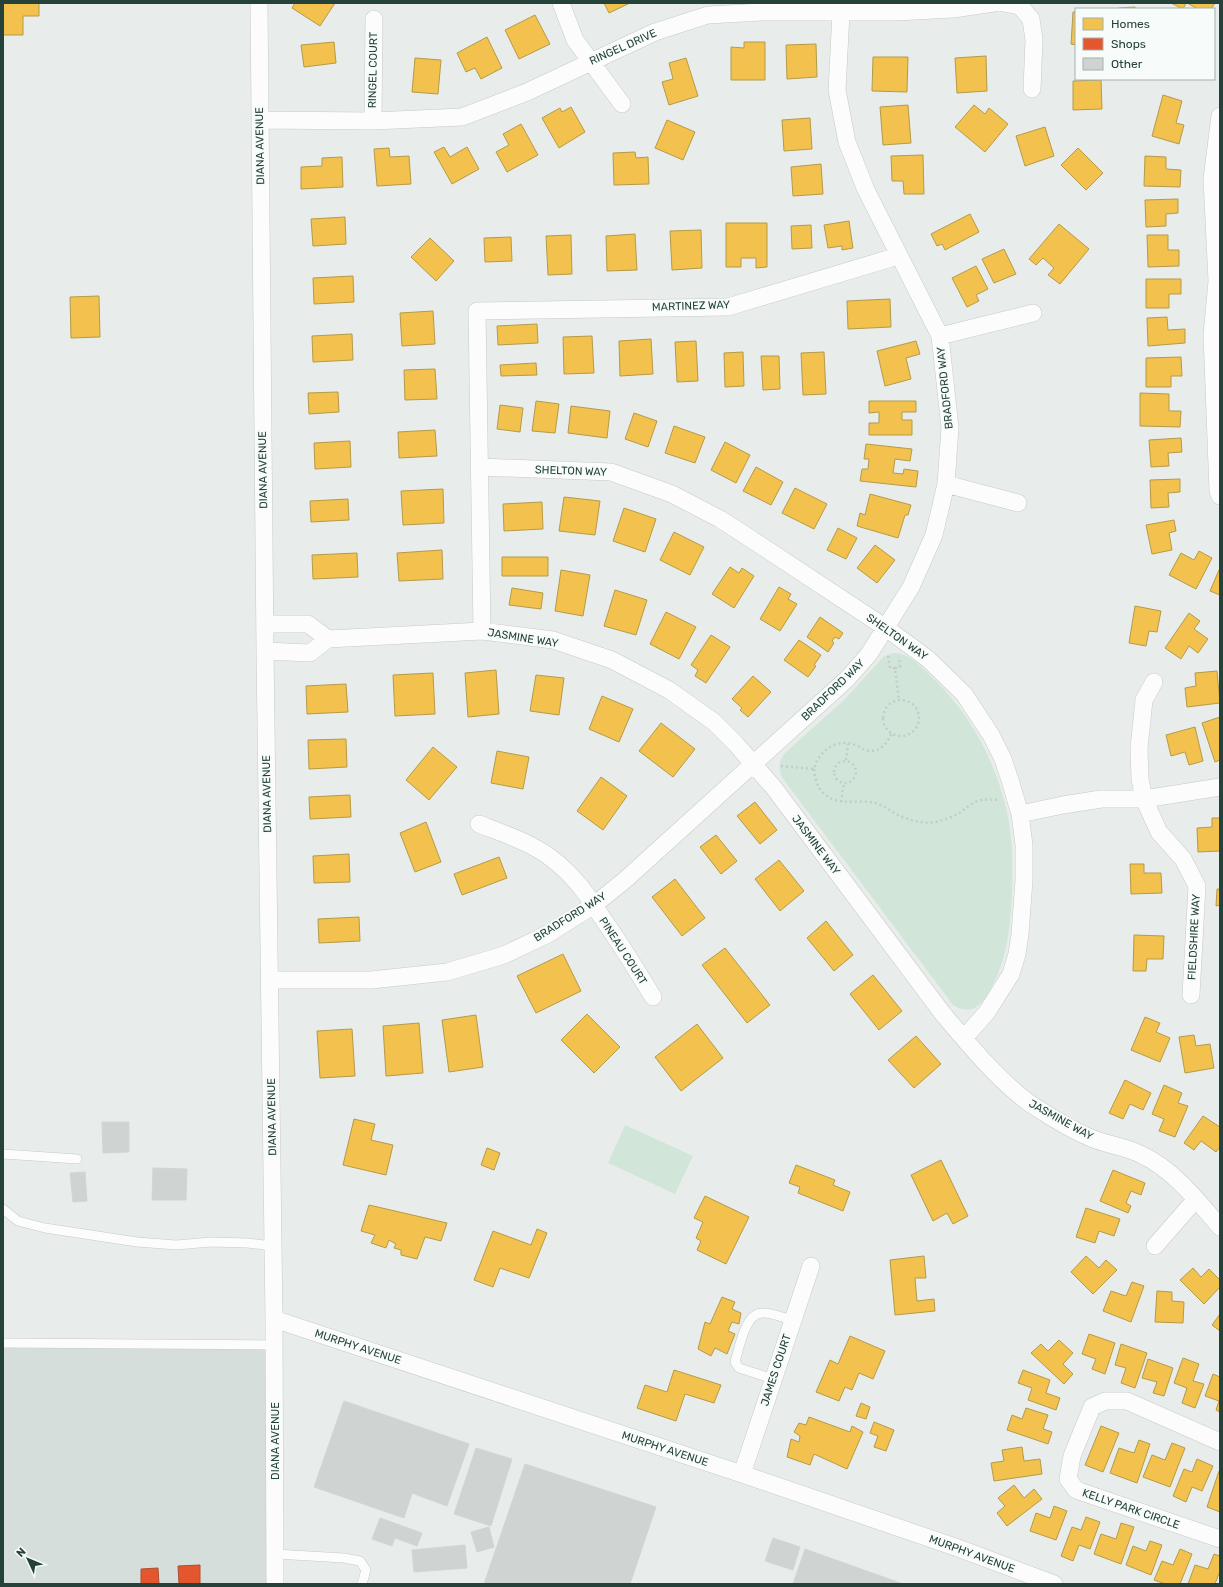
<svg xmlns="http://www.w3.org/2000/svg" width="1223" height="1587" viewBox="0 0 1223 1587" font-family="Rubik,sans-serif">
<rect width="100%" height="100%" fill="#e8edeb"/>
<path fill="#d6dedb" d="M3,1338l264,3 -1,243h-263z"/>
<path fill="#d1e6d8" d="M893,653c17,-1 32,18 44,29 34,34 58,79 69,126 7,28 7,56 6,84 -2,39 -5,72 -26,105 -8,12 -19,17 -33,8l-170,-226c-5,-9 -5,-18 2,-26l60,-54 39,-43z
M625,1125l68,31 -18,38 -67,-31z"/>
<path fill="#f2c14e" stroke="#b49b48" d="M3,3h36v13h-16v19h-20z
M295,3h40l-15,23 -28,-18z
M604,3h26l-21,10z
M1171,3h15l-3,6z
M1187,3h28l-4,6h-13z
M1135,7l1,2h-17v-1z
M1073,12h3v33l-5,-1z
M535,15l15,29 -31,15 -14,-29z
M487,37l15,31 -21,11 -6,-11 -9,4 -9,-19z
M334,42l2,21 -32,4 -3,-22z
M744,42h21v38h-34v-33l13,1z
M816,44l1,33 -30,2 -1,-34z
M986,56l1,35 -30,2 -2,-35z
M873,57h35l-1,35 -35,-1z
M415,58l26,2 -3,34 -26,-2z
M686,58l12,38 -29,9 -7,-23 11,-3 -4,-16z
M1101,80l1,29 -29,1v-29z
M1163,95l19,6 -6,22 8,2 -5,19 -27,-8z
M908,105l3,38 -28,2 -3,-38z
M974,105l11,9 4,-6 19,16 -23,28 -30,-25z
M571,107l14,25 -26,16 -17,-30 18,-10 2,4z
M810,118l2,31 -28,2 -2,-31z
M667,120l28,12 -12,28 -28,-12z
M521,124l17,31 -31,17 -11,-20 13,-7 -6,-11z
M1045,127l9,29 -29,10 -9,-30z
M444,147l6,10 17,-10 12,22 -27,15 -18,-32z
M389,148l1,9 19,-1 2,28 -34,2 -3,-37z
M1078,148l25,25 -17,17 -25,-25z
M635,152l1,6 12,-1 1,27 -35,1 -1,-32z
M923,155l1,39h-20l-1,-13h-11l-1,-25z
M1145,156l21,1v12l15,1 -1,17 -36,-1z
M342,157l1,30 -42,2v-22l21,-1v-8z
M821,164l2,30 -30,2 -2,-29z
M1178,199v14l-12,1v12l-20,1 -1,-27z
M970,214l9,18 -34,18 -3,-6 -5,2 -6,-12z
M345,217l1,27 -33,2 -2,-27z
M849,221l4,27 -11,2v-4l-14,2 -4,-23z
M726,223h41v44l-11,1v-10h-15v9h-15z
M1059,224l30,25 -29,35 -12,-9 6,-7 -11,-10 -7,7 -7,-6z
M811,225l1,23 -20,1 -1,-23z
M701,230l1,38 -30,2 -2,-39z
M635,234l2,36 -30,1 -1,-35z
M571,235l1,39 -24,1 -2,-39z
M1147,235h21v15h11v16l-31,1z
M511,237l1,24 -27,1 -1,-24z
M430,238l24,23 -18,20 -25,-24z
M1004,249l12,25 -22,9 -12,-24z
M976,266l12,23 -12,6 3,6 -12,6 -15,-29z
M353,276l1,26 -40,2 -1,-26z
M1146,279h35v15h-12v14h-23z
M99,296l1,41 -29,1 -1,-41z
M890,299l1,28 -43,2 -1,-28z
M433,311l2,33 -33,2 -2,-33z
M1167,317l1,13 17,-1v14l-37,3 -1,-28z
M537,324l1,19 -40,2 -1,-19z
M352,334l1,26 -40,2 -1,-26z
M592,336l2,37 -30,1 -1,-37z
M651,339l2,35 -33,2 -1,-35z
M696,341l2,40 -21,1 -2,-40z
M916,341l4,13 -14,4 5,21 -26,7 -8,-35z
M743,352l1,34 -19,1 -1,-34z
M824,352l2,42 -23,1 -2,-42z
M761,356h18l1,33 -17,1z
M1181,357l1,19h-11v11h-25v-29z
M536,363l1,12 -36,1 -1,-11z
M435,369l2,30 -32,1 -1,-30z
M338,392l1,20 -30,2 -1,-21z
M1140,393l29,1v17h12l-1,16 -40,-1z
M536,401l23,3 -4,29 -23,-2z
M869,401h47v11h-14v8h10v15h-43v-12h10v-11l-10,1z
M500,405l23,3 -3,24 -23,-3z
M571,406l39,5 -3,27 -39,-5z
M634,413l23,8 -9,26 -23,-8z
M674,426l31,11 -10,26 -30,-10z
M435,430l2,26 -38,2 -1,-26z
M1181,438l1,14 -14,1 1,13 -18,1 -2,-27z
M350,441l1,26 -36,2 -1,-26z
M725,442l25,13 -14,28 -25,-13z
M866,444l46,5 -2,12 -15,-2 -2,14 10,1 1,-5 14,2 -2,16 -56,-6 2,-12h6l1,-10h-5z
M756,467l27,15 -12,23 -28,-14z
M1180,479v13l-12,1 1,14 -18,1 -1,-28z
M795,488l32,16 -13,25 -32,-16z
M443,489l1,34 -41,2 -2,-34z
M870,494l41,11 -3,10h-3l-7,23 -41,-12 3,-13 5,2z
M564,497l36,4 -5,34 -36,-4z
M348,499l1,21 -38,2 -1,-21z
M542,502l1,27 -39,2 -1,-27z
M624,508l32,11 -11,33 -32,-11z
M1174,520l2,11 -7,2 3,17 -20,4 -6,-29z
M838,528l19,10 -11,21 -19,-9z
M674,532l30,15 -14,28 -30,-15z
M875,545l20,15 -18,23 -20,-15z
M442,550l1,29 -44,2 -2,-28z
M1199,551l13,7 -16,31 -27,-14 12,-22 13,7z
M357,553l1,24 -45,2 -1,-24z
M502,557h46v19h-46z
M730,567l9,6 3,-5 12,8 -20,32 -22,-14z
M561,570l29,5 -7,41 -28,-5z
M1219,570l1,1v24l-10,-4z
M779,587l12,7 -3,5 9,5 -17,27 -20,-12z
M512,588l31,5 -2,16 -32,-4z
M615,590l32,10 -11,35 -32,-9z
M1135,606l26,5 -4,21 -8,-1 -3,15 -17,-3z
M666,612l30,15 -17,32 -29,-15z
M1189,613l11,8 -6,8 14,10 -10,14 -9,-7 -8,13 -16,-11z
M820,617l23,16 -4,6 -4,-2 -3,4 2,2 -6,9 -21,-15z
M711,635l19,12 -24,36 -11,-7 3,-6 -7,-5z
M799,640l22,15 -7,10 2,1 -8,11 -24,-17z
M496,670l3,44 -31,3 -3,-44z
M1217,671l3,32 -33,4 -2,-19 11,-2 -1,-13z
M433,673l2,41 -40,2 -2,-41z
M536,675l28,3 -5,37 -29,-4z
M753,676l18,16 -23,25 -8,-7 2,-2 -10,-9z
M346,684l2,28 -41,2 -1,-28z
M602,696l31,13 -14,33 -30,-13z
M1220,717v43l-5,2 -13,-39z
M661,723l34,26 -22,28 -34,-26z
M1195,727l8,34 -14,4 -4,-13 -14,4 -5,-21z
M346,739l1,28 -38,2 -1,-29z
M433,747l24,20 -28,33 -23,-20z
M497,751l32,6 -6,32 -32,-6z
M601,777l26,19 -24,34 -26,-19z
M350,795l1,22 -41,2 -1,-22z
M755,802l22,28 -17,14 -23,-28z
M1212,818h8v33l-22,1 -1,-24 15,-1z
M426,822l15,40 -26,10 -15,-39z
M716,835l21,26 -16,13 -21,-27z
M349,854l1,28 -36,1 -1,-27z
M499,857l8,21 -45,17 -8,-21z
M779,860l25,31 -24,20 -25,-32z
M1130,864h14v9h17l1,20 -31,1z
M675,879l30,39 -23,18 -30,-39z
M1217,889h3v16l-4,1z
M359,917l1,24 -41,2 -1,-24z
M826,921l27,34 -19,16 -27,-33z
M1134,935l30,1 -1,23h-16l-1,12h-13z
M725,948l45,57 -23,18 -45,-58z
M563,954l18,37 -45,22 -19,-37z
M873,975l29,36 -23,19 -29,-36z
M587,1014l33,33 -26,26 -33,-33z
M476,1015l7,52 -34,5 -7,-52z
M1145,1017l15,6 -4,9 14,6 -10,24 -29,-12z
M419,1023l4,50 -37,3 -3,-50z
M697,1024l26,34 -42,33 -26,-34z
M352,1029l3,47 -35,2 -3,-47z
M1194,1035l2,11 14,-2 4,24 -29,5 -6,-36z
M916,1036l25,28 -27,24 -26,-28z
M1125,1080l26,13 -8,17 -13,-6 -7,15 -14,-6z
M1164,1085l18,8 -4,10 10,3 -13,31 -16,-6 5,-12 -12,-5z
M1203,1116l17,11v20l-4,5 -15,-11 -7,9 -10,-7z
M354,1119l21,5 -4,16 22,5 -7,30 -43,-10z
M487,1148l13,5 -6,17 -13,-5z
M941,1160l27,56 -15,8 -6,-11 -14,8 -22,-46z
M796,1165l39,15 -2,5 17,7 -7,19 -45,-18 2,-6 -11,-4z
M1113,1170l32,13 -4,12 -10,-4 -5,12 5,3 -3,7 -28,-12z
M705,1196l44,21 -23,47 -29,-14 4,-9 -5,-3 7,-16 -9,-4z
M369,1205l78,18 -6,18 -16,-4 -8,22 -16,-4v-5l-7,-2 2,-4 -7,-4 -3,8 -15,-5 4,-8 -14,-4z
M1086,1208l34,11 -6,17 -15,-5 -4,12 -19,-6z
M537,1229l10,4 -18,45 -29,-10 -7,19 -19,-7 19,-49 38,14z
M924,1256l2,22h-11l2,23 17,-2 1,12 -40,4 -5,-55z
M1086,1256l13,12 7,-8 11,10 -24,24 -22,-22z
M1193,1268l8,9 8,-8 11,11v7l-16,17 -24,-24z
M1132,1282l12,4 -13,36 -28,-11 8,-20 15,5z
M1157,1291l15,1v9l12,1 -1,21 -28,-1z
M722,1297l13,5 -3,7 9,4 -2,11 -7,-2 -4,9 7,3 -8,20 -12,-6 -4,8 -13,-7 7,-27 5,2z
M1220,1314v17l-8,-6z
M1089,1334l26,9 -10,31 -13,-5 4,-10 -14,-5z
M850,1336l35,15 -12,28 -14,-6 -7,17 -7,-3 -6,14 -23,-9 14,-32 8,4z
M1059,1340l14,13 -10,11 10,10 -9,10 -33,-31 10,-9 7,7z
M1121,1344l26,9 -12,35 -14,-5 5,-15 -11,-3z
M1183,1358l16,6 -6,17 11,3 -9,24 -13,-5 5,-15 -13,-5z
M1148,1359l25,9 -9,28 -11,-3 4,-11 -15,-4z
M674,1370l47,15 -7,18 -29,-9 -9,27 -39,-13 8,-23 22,7z
M1023,1370l27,10 -4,13 14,5 -4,12 -28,-10 4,-12 -14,-5z
M1213,1374l7,3v35l-4,-2 3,-9 -14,-5z
M861,1403l9,4 -4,12 -10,-3z
M1026,1408l22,7 -5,14 9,3 -4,12 -41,-14 5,-15 10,4z
M809,1417l41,15 2,-6 11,6 -16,37 -33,-15 -4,11 -23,-8 4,-18 8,3 1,-6 -6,-4 5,-9 7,2z
M874,1422l20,8 -8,21 -12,-4 4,-11 -8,-3z
M1101,1426l18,7 -16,39 -18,-7z
M1139,1440l11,4 -13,39 -27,-10 9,-25 15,5z
M1172,1443l13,5 -15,39 -27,-10 9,-22 13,5z
M1022,1447l2,14 16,-2 2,15 -48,7 -3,-18 13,-2 -2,-11z
M1197,1459l16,7 -11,25 -10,-4 -6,15 -13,-6 11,-27 8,3z
M1219,1471l1,1v40l-13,-5z
M1014,1485l10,13 10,-9 8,10 -35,27 -10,-13 8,-7 -7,-8z
M1054,1506l13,5 -11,29 -26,-9 6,-18 14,5z
M1086,1517l14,5 -10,27 -11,-4 -6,16 -12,-5 11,-29 9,3z
M1121,1523l13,4 -13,37 -27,-10 7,-20 15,5z
M1150,1541l12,4 -11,30 -25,-10 7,-19 13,5z
M1180,1549l12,5 -12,30h-15l-11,-4 8,-19 11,4z
M1214,1554l6,2v15l-5,13h-27l7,-19 13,4z"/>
<path fill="#e4572e" stroke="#aa5132" d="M200,1565v19h-21l-1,-18z
M158,1568l1,16h-18v-15z"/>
<path fill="#cfd4d2" stroke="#d1d6d4" d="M102,1122h27v30l-26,1z
M153,1168l34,1 -1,31h-34z
M85,1172l2,29 -14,1 -3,-29z
M344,1401l125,43 -22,62 -35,-13 -8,25 -90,-31z
M476,1448l36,11 -21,67 -37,-12z
M525,1464l131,43 -26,77h-146z
M380,1518l42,15 -5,13 -22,-8 -3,8 -20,-7z
M489,1527l5,20 -17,5 -6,-20z
M773,1538l27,9 -7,23 -28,-9z
M465,1545l2,23 -53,4 -2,-22z
M805,1549l98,35h-110z"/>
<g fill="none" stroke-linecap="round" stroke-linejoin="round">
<defs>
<path id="lane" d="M3,1154l74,5
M3,1209l15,12 27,7 92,14 39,3 35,-3 36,1 26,3
M3,1343l271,2
M773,1379l-34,-11 -4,-6c4,-13 10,-49 27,-49 8,-1 22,5 31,7
M275,1554l69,4 16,3 6,9 -4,14"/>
<path id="street" d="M259,3l6,648 9,668 1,265
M561,3l14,37 47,64
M1003,3l17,3 11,13 3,21 -2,49
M1220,116l-8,63 5,102 -5,54 6,156 2,5
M260,120l113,1 89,-4 65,-25 128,-60 53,-17 54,-3h134l57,-3 41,-6
M373,121l1,-102
M940,336l93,-23
M480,467l131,5 61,22 48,25 31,20 135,89 42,31 36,35 27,41 12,24 7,21 10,34 4,31v35l-4,54 -3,20 -6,20 -24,38 -23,26
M946,484l72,19
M265,624h43l20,15
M482,631l-5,-320 251,-4 170,-51
M265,651l45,2 18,-14 154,-8 71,9 59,20 57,30 45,32 22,22 38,44 169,226c26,31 62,75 97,96 15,10 40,24 56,30 14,5 30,7 44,14 33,15 57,46 80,73
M1154,682l-10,18 -5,48 1,31 4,20 15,33 24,27 14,27 -6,109
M1020,814l43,-9 38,-6h43l76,-12
M479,824c25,10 51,18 72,34 25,19 37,38 54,64 17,24 32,49 48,75
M270,980h101l76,-8 57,-17 44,-21 46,-29 31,-25 222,-201 22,-25 42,-67 23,-52 12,-51 4,-56 -10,-92 -74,-146 -19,-48 -10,-52 4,-77
M1155,1246l41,-47
M274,1319l468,155 216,74 96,36
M1220,1442l-93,-41h-22l-13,6 -20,49 -4,23 8,11 144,49
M742,1474l69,-208"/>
</defs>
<use href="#lane" stroke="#c5cac8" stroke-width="10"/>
<use href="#street" stroke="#c5cac8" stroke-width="18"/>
<path stroke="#c3ccca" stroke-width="2.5" stroke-dasharray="2 3" stroke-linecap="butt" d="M888,656l2,12h5l4,32
M895,668l5,-1 -1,-10
M883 718a18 18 0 1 1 36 0a18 18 0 1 1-36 0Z
M846,760l2,-16
M834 772a11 11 0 1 1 22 0a11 11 0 1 1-22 0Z
M781,766l33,3c5,-18 21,-31 41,-24 4,1 7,4 11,5 14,4 21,-7 26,-17
M814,769c1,11 4,21 13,27 13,10 32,3 48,7 8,2 14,7 21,11 12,6 26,10 39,8 9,-2 18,-5 26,-10 6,-5 13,-11 21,-12 6,-1 12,0 18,0
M841,802l3,-19"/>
<use href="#lane" stroke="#fcfcfc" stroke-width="9"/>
<use href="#street" stroke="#fcfcfc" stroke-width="17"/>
</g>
<g text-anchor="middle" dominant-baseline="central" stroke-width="4" stroke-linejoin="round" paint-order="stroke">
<g font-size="11" fill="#24423a" stroke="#f7fbf9">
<text transform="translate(623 47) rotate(-24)">RINGEL DRIVE</text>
<text transform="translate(373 70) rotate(-89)">RINGEL COURT</text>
<text transform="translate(260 146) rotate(-91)">DIANA AVENUE</text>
<text transform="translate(691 306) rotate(-2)">MARTINEZ WAY</text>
<text transform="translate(945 388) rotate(-96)">BRADFORD WAY</text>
<text transform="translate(263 470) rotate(-91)">DIANA AVENUE</text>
<text transform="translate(571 471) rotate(2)">SHELTON WAY</text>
<text transform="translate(897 637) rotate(35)">SHELTON WAY</text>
<text transform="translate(523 638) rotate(9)">JASMINE WAY</text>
<text transform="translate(833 690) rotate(-44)">BRADFORD WAY</text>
<text transform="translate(267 794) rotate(-91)">DIANA AVENUE</text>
<text transform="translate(816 845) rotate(53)">JASMINE WAY</text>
<text transform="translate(570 917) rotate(-32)">BRADFORD WAY</text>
<text transform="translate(1194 937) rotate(-87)">FIELDSHIRE WAY</text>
<text transform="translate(623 951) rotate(57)">PINEAU COURT</text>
<text transform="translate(272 1117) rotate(-91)">DIANA AVENUE</text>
<text transform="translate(1061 1120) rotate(29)">JASMINE WAY</text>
<text transform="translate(358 1347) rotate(18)">MURPHY AVENUE</text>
<text transform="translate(776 1370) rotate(-72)">JAMES COURT</text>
<text transform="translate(275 1441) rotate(-90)">DIANA AVENUE</text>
<text transform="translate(665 1449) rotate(18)">MURPHY AVENUE</text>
<text transform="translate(1131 1509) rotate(19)">KELLY PARK CIRCLE</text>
<text transform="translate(972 1554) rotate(20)">MURPHY AVENUE</text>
</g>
</g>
<rect width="1223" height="1587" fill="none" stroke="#24423a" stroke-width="8"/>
<rect x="1075" y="8" width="140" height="72" fill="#f7fbf9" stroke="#a3b1ad"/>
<rect x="1083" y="18" width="20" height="12" fill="#f2c14e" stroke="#a3b1ad"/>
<text x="1111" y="28" font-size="12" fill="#24423a">Homes</text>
<rect x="1083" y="38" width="20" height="12" fill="#e4572e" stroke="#a3b1ad"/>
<text x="1111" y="48" font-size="12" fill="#24423a">Shops</text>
<rect x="1083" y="58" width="20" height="12" fill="#cfd4d2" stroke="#a3b1ad"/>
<text x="1111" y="68" font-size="12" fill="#24423a">Other</text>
<g transform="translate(28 1559) rotate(314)" stroke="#f7fbf9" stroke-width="3" paint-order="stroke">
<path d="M0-3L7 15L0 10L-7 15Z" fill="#24423a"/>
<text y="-6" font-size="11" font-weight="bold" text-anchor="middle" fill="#24423a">N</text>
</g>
</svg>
